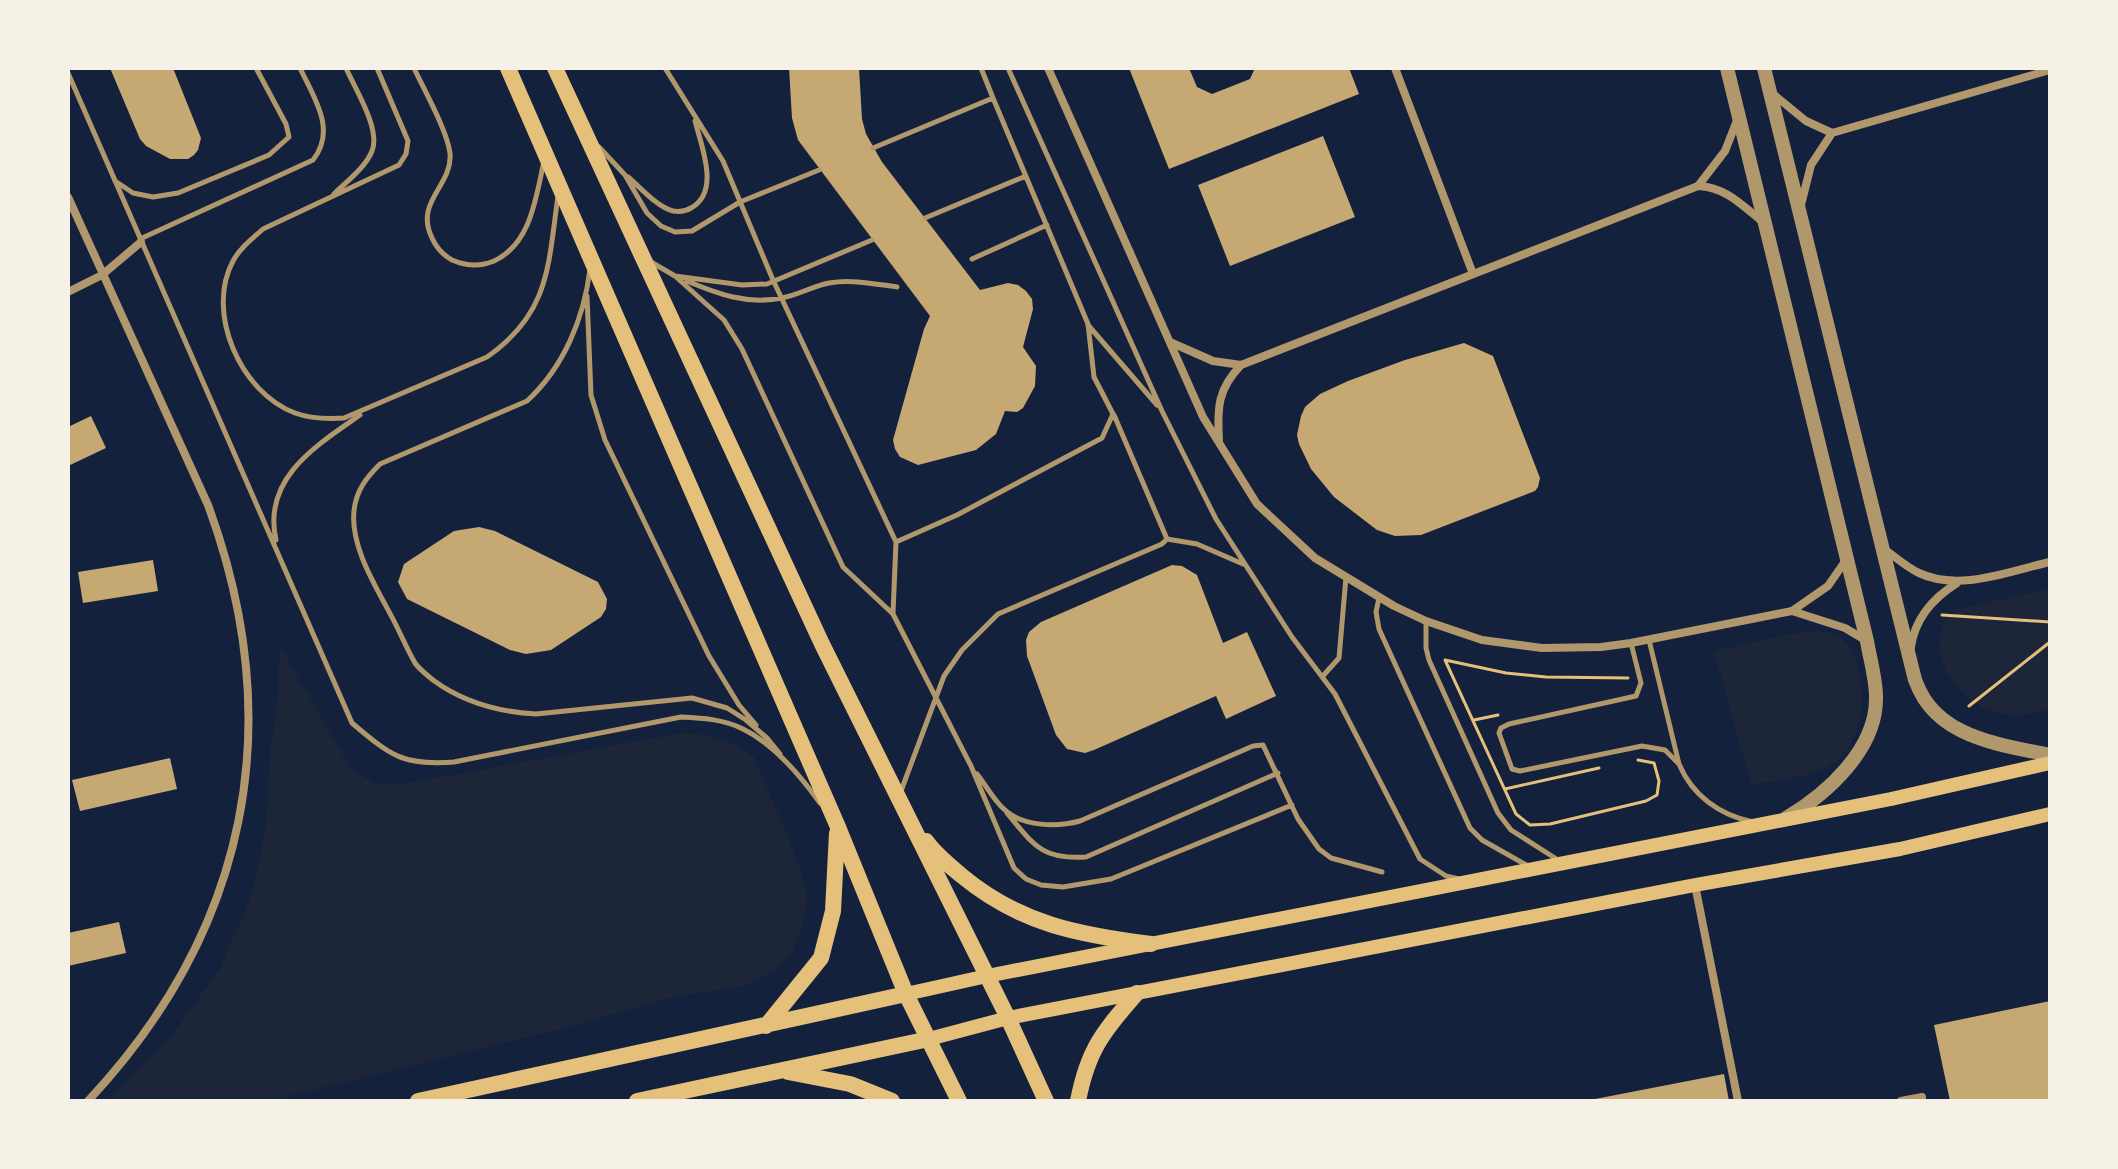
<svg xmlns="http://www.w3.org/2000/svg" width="2118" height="1169" viewBox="0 0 2118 1169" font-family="Lato,sans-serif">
<rect width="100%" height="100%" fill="#14213d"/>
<path fill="#1d2539" d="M2050,589v120c-92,34 -146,-84 -83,-102z
M1818,631c8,1 17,1 23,6 30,27 27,102 -6,125 -23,16 -58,18 -84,23l-37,-134 75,-17z
M280,646l71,123 23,14 24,2 283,-52 22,2 33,9 18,13 47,112 6,28 -4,28 -10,25 -15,19 -34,17 -67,10 -113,32 -296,73h-162l61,-59 53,-74 31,-71 15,-68 4,-78 7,-45z"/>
<path fill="#c6a872" d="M110,68h63l28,70 -3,12 -4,5 -6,4h-18l-24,-13 -6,-7z
M789,68h70l3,51 4,15 16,28 98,128 28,-7 10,2 8,6 6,8 1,10 -10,38 13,19 -1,20 -12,22 -6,4 -12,-1 -9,23 -20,16 -58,15 -18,-8 -5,-8 -2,-9 31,-111 6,-13 -132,-176 -6,-22z
M1129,68h60l8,19 15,7 38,-15 5,-11h94l10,26 -190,75z
M1323,136l32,81 -125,49 -32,-81z
M1464,343l29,13 47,122 -2,9 -3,4 -114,44 -26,1 -18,-6 -43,-33 -23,-28 -12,-25 -2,-9 4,-19 4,-9 15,-13 28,-13 57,-21z
M91,416l15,32 -38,18v-39z
M479,527l16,4 103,51 9,17 -1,10 -5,8 -50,33 -25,4 -16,-4 -103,-51 -9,-17 6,-18 50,-33z
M153,560l5,31 -75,12 -5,-31z
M1172,565l10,1 15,9 26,68 24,-11 29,64 -50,23 -10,-23 -122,54 -9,3 -18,-4 -11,-14 -29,-79 -1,-16 3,-8 12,-10z
M170,758l7,31 -97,22 -8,-31z
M119,922l7,31 -58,13v-33z
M2050,1001v100h-100l-16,-76z
M1724,1074l5,27h-139v-1z"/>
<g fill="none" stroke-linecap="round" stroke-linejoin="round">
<path stroke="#e5c07b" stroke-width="3" d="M1942,615l108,7
M1628,678l-82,-1 -40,-4 -61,-13 71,154 14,11 20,-1 96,-23 11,-6 2,-14 -5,-18 -16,-3
M1969,706l81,-64
M1474,720l24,-5
M1505,789l94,-21"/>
<path stroke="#b1986c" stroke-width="5" d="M377,68l31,73 -2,13 -7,11 -136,64c-11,10 -23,19 -30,32 -28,52 8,132 62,152 16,6 32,6 49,5l143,-61c63,-44 61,-91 71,-161
M414,68c10,22 33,62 36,85 3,33 -36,48 -18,85 4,9 11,17 20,22 14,6 28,7 42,1 37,-17 42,-64 50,-100
M665,68l58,93 50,119 123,262
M1008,68l154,343 54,108 76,118 43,57 85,165 26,17 13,3
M68,73l284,650c38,32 50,43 102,39l227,-45c21,1 42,2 62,12 31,15 57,46 77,74
M599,147l26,28 22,38 14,13 14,6 17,-1 48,-29 79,-32
M873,148l120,-50 -12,-30
M628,177c12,10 29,30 45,34 6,1 13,0 18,-3 30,-16 10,-63 4,-87
M115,181l18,12 20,4 25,-4 91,-38 20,-18 -3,-13 -30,-56
M334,194c12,-12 32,-27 38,-43 9,-22 -17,-62 -26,-83
M925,218l101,-42
M140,239l173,-79c24,-30 1,-62 -13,-92
M972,259l75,-34
M651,262l24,14 67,9 25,-1 105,-44
M590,269c-6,49 -26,98 -63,132l-147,63c-13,13 -24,26 -26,47 -4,38 25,80 42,114 6,12 12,26 19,38 4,6 12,12 18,17 31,23 66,32 103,34l156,-16 35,10 19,12 21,18 13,16
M675,276l49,44 18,29 101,218 50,47 78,152 43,102 12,11 15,6 22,2 48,-8 181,-74
M687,281c31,13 60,24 95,17 16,-3 31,-12 47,-15 23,-4 46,1 68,4
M587,296l4,99 14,45 104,216 30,49 17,20
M1088,325l69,80
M1167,539l30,5 46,20
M276,540c-14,-62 41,-95 84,-125
M1379,598l-3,14 3,17 91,199 12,12 46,26
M893,613l3,-71 61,-27 145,-77 11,-24 -19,-37 -6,-53 -95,-226
M1426,621v27l3,12 69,153 13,17 47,30
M1649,640l30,124c13,31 40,51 74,58
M1631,643l10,40 -5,13 -127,28 -8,4 -2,5 13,36 8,2 122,-25 23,4 14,14
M1322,677l17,-19 7,-81
M977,774c9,11 17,27 28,36 18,17 53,17 75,11l173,-75 10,-1 35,74 21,30 12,9 51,14
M901,791l43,-115 18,-26 36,-36 164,-70 5,-5 -53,-124
M1007,813c26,31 34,47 79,44l192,-84"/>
<path stroke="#b1986c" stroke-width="8" d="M1048,68l155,349 54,87 58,54 79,48 32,15 56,19 60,8 59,-1 30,-4 161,-32
M1395,68l78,206
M1773,94l33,27 26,12
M1698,186l27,-35 13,-33
M68,197l140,308c81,220 40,425 -120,596
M1801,205l10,-40 21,-32 218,-63
M68,292l34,-17 39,-33
M1170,342l43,19 28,4
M1219,440c-2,-33 -1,-51 22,-75l457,-179c28,1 45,20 66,37
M1883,548c11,8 23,19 36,25 40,19 90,-2 131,-11
M1846,560l-18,26 -36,25 53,17 22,13
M1911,647c4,-29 22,-49 46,-64
M1695,885l43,216
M1901,1101l21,-4"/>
<path stroke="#b1986c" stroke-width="14" d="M1727,68l140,573c3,18 9,38 9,56 1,52 -49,97 -90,121
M1764,68l151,612
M1913,672c15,64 83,72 137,83"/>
<path stroke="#e5c07b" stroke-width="14" d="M906,994l81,-18 904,-177 159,-36
M929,1039l79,-21 687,-133 205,-36 150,-35"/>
<path stroke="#e5c07b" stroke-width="16" d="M508,68l330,759 68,167 53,107
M555,68l267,576 186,374 38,83
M926,841c10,14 23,24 36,35 58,48 117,59 189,68
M766,1026l55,-68 12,-47 4,-78
M788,1072l62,12 42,17
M418,1101l488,-107
M637,1101l292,-62
M1078,1101c10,-52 25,-69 59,-108"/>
</g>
<rect width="2118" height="1169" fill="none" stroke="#f6f1e7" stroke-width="140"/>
</svg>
